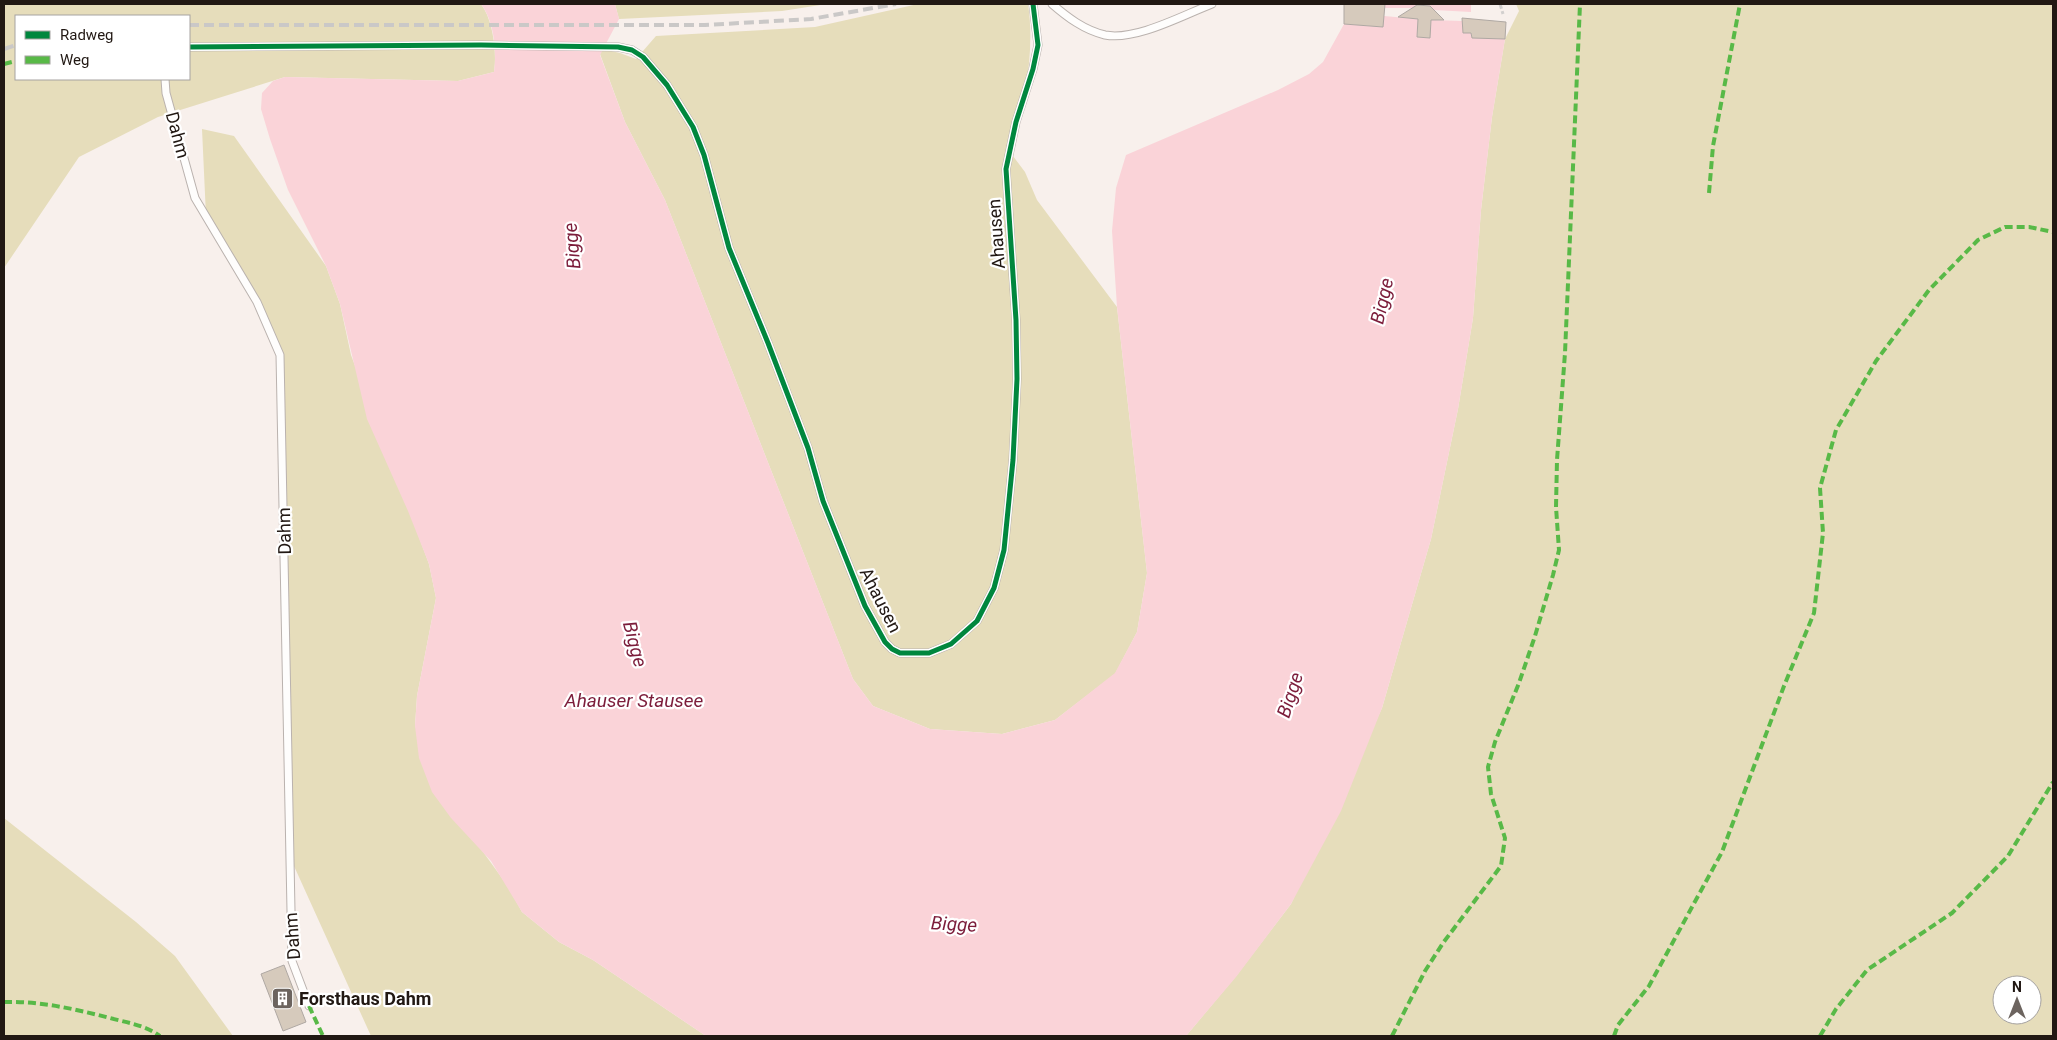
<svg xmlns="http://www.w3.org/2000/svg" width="2057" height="1040" viewBox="0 0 2057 1040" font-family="Roboto,sans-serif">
<rect width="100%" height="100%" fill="#f8f0ec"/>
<path fill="#e6ddbb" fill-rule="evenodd" d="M4,4h477c12,16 16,48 13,68l-36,9 -173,-4 -127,40 -79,40 -75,111zM16,16h173v63h-173z
M615,4h212l-45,7 -163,8z
M918,4h110c8,52 -6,102 -15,152l12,16 12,28 80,107 30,266 -10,59 -22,42 -60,46 -53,14 -72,-5 -57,-23 -20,-27 -188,-479 -40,-78 -25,-68 2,-5 18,4 16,6 20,-23 159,-9z
M1516,4h537v1032h-867l50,-60 55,-72 91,-196 49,-169 27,-130 15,-91 8,-108 11,-93 13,-78 14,-28zM2002,985h30v30h-30z
M202,129l32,7 92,130 14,38 11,51 78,209 7,34 -19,98 -2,30 66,123 26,36 15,27 37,30 34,18 113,76h-335l-82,-181 -9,-500 -23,-53 -51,-86z
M4,818l132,104 39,34 58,80h-229z"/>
<path fill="#fad3d8" d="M481,4h134l4,15 -19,36 25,67 40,78 188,479 20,27 57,23 72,5 53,-14 60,-47 22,-41 10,-59 -30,-266 -5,-76 4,-43 10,-33 152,-65 31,-16 14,-12 21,-38 38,3 2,-11 34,3 -1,18 12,1 2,-18 32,1v12h8l1,5 33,1 -13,78 -11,93 -8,108 -15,91 -27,130 -49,169 -41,103 -50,93 -55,73 -50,59h-480l-113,-76 -34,-18 -37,-30 -31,-51 -40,-43 -19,-26 -13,-34 -4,-32 2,-30 19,-98 -7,-34 -21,-53 -41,-92 -27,-115 -14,-38 -38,-76 -18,-51 -9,-30 1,-16 11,-12 12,-4 173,4 36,-9c3,-21 0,-51 -13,-68z
M1385,4h86v8l-37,-2 -4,-4 -13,-1 -4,3h-28z"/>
<path fill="#d6cabc" stroke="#afa8a3" d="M1344,4h41l-2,23 -39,-3z
M1417,5l13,1 14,14h-13l-1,18 -13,-1 1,-18 -20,-2z
M1462,18l44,4 -1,17 -33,-1 -1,-5h-8z
M284,965l22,57 -23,9 -22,-57z"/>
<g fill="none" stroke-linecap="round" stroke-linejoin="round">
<defs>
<path id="service" d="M1052,4c15,13 32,26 53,31 31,6 78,-20 107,-31
M189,47l292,-2 137,2 14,3 11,7 24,28 26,42 11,28 25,93 39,95 40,105 15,53 42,105 20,36 7,7 8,4h29l22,-9 26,-23 17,-33 10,-38 9,-90 4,-81 -1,-59 -10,-151 10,-47 17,-53 5,-24 -5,-41
M165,79l1,14 29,105 62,104 23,53 12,606 17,45"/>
</defs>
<use href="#service" stroke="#bab2ae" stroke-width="9"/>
<path stroke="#d2cfce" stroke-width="3" stroke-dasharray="5 2.5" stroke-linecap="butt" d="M1500,4l3,10"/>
<use href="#service" stroke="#fefdfc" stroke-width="7"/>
<path stroke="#cac8c7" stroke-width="4" stroke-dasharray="10 5" stroke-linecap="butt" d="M189,25h516l106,-6 85,-15
M4,49l12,-4"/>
<path stroke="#58b947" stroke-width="4" stroke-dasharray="8 4" stroke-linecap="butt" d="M4,64l12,-3
M1709,193l4,-47 27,-142
M4,1002c36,-1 71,7 106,16 18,5 35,7 50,18
M309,1006l14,30
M1392,1036l33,-65 18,-28 58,-77 4,-28 -14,-44 -3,-27 7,-25 24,-59 16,-47 18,-61 6,-25 -3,-43 1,-47 8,-107 15,-349
M1614,1036l4,-11 31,-39 73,-134 62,-166 30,-73 9,-80 -3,-45 16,-58 40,-69 53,-71 49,-50 27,-13h24l24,5
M1820,1036l16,-27 31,-39 85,-57 56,-57 45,-74"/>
<defs>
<path id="cycleway" d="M189,47l292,-2 137,2 14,3 11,7 24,28 26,42 11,28 25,93 39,95 40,105 15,53 42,105 20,36 7,7 8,4h29l22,-9 26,-23 17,-33 10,-38 9,-90 4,-81 -1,-59 -10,-151 10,-47 17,-53 5,-24 -5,-41"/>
</defs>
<use href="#cycleway" stroke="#fff" stroke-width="8"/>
<use href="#cycleway" stroke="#00873e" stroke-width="5"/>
</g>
<defs>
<symbol id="building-square" viewBox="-11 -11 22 22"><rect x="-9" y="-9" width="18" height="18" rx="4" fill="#6c645f" stroke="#fff"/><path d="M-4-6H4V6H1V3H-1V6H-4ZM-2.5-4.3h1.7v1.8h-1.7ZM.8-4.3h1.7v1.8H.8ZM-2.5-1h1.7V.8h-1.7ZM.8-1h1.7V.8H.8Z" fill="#fff"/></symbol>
</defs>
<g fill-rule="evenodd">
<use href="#building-square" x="270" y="986" width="25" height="25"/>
</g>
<g text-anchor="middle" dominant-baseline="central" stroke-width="4.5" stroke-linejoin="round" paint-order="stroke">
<g font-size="18" fill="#211813" stroke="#fff">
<text transform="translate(178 135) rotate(75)">Dahm</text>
<text transform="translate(996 234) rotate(-94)">Ahausen</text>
<text transform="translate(284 531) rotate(-91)">Dahm</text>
<text transform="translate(881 600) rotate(63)">Ahausen</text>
<text transform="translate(292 936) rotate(-94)">Dahm</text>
</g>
<g font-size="18" font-weight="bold" fill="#211813" stroke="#fff" text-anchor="start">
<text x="299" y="998">Forsthaus Dahm</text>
</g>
<g font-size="19" font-style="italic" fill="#7c1d3b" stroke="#fff">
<text transform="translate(572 246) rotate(-95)">Bigge</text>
<text transform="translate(1382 301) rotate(-77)">Bigge</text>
<text transform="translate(635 644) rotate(75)">Bigge</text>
<text transform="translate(1290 695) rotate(-72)">Bigge</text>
<text x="634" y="700">Ahauser Stausee</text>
<text transform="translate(954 924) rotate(3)">Bigge</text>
</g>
</g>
<rect width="2057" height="1040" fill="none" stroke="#211813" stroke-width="10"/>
<rect x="15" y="15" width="175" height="65" fill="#ffffff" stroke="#a6a3a1"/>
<rect x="25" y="31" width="25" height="8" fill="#00873e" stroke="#a6a3a1"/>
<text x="60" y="40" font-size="15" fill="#211813">Radweg</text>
<rect x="25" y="56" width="25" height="8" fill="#58b947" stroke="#a6a3a1"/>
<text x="60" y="65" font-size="15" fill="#211813">Weg</text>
<g transform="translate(2017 1000)"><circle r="24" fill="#ffffff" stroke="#a6a3a1"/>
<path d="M0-4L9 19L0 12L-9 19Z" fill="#6c645f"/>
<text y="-8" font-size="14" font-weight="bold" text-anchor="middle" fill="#211813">N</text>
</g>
</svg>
